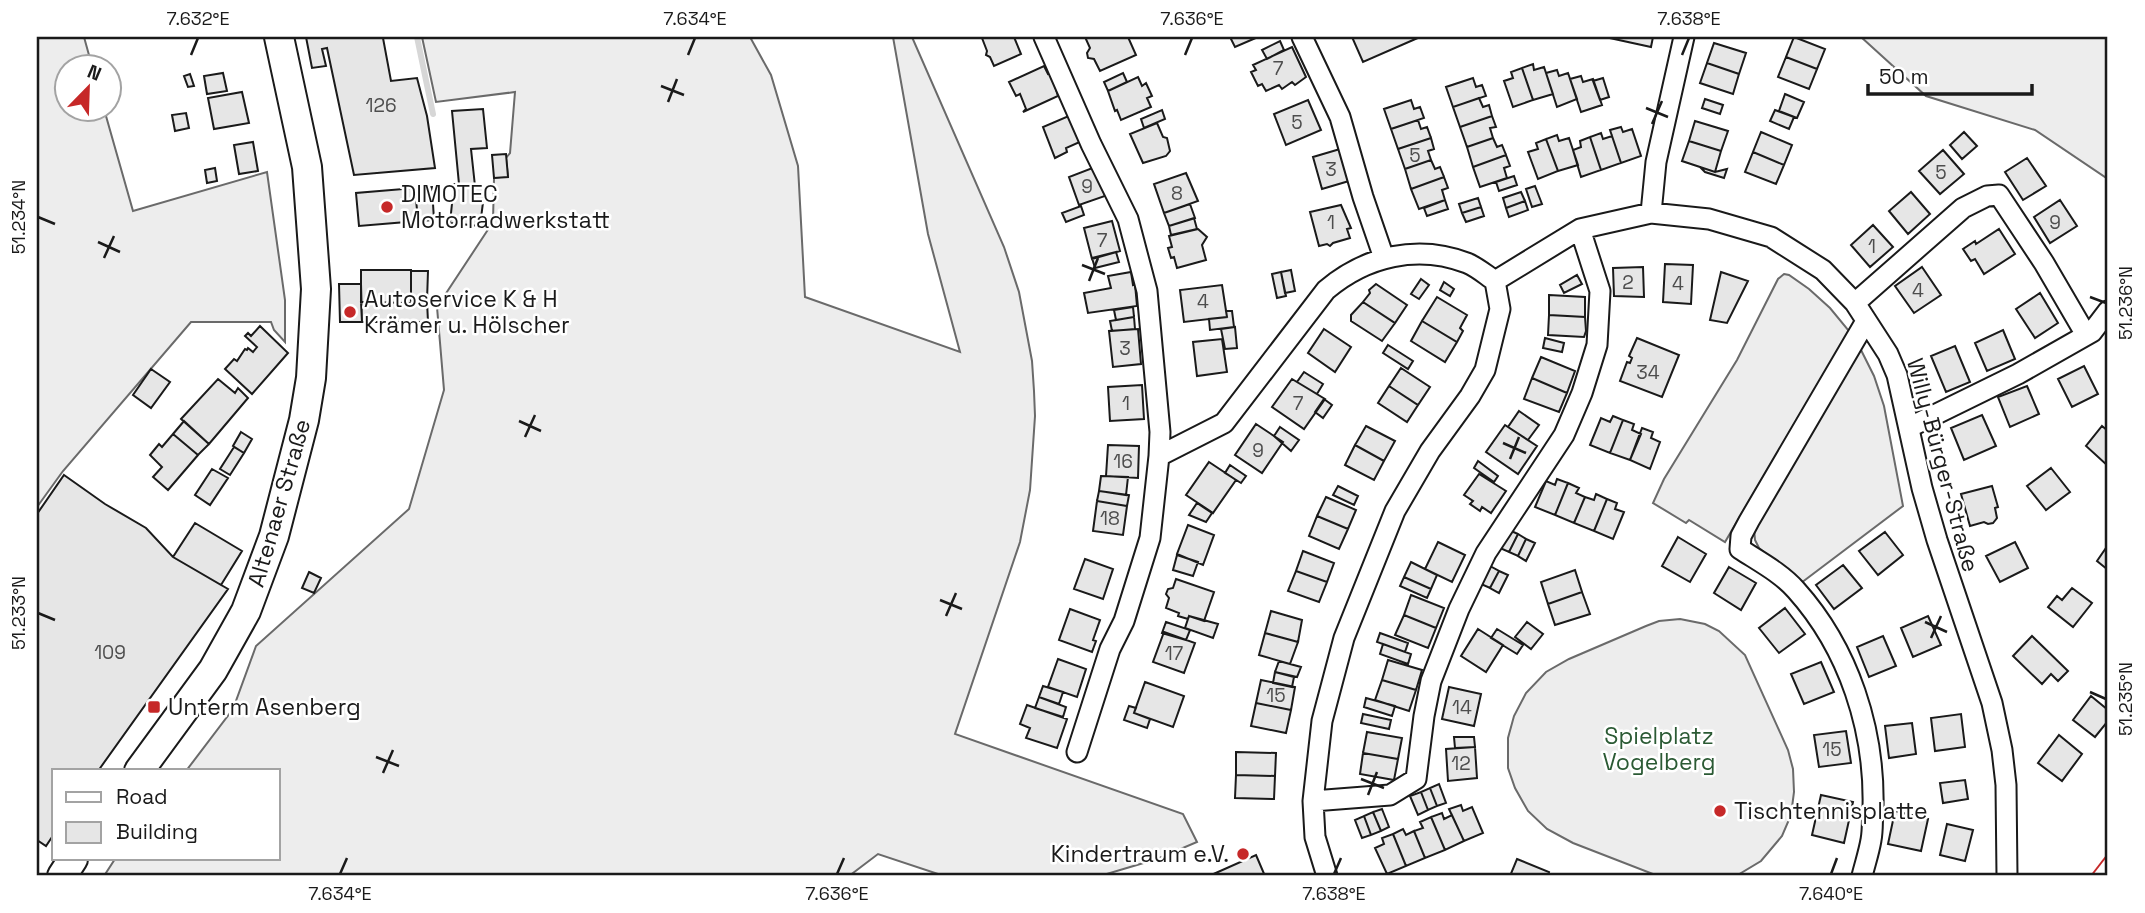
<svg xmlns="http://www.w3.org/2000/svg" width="2145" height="913" viewBox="0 0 2145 913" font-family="'Space Grotesk',sans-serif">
<rect width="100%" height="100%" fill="#fff"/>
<path fill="#ededed" stroke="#6a6a6a" stroke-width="2" d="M37,37h47l8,29h-26v42l38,1 29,102 134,-39 18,128v42l-11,-12 -3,-8h-80l-128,149 -26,36z
M422,37h328l21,38 27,91 7,131 155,55 -32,-118 -35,-197h19l92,210 15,45 13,69 2,30 1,25 -5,74 -10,52 -65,192 228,80 14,28 -40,17 -57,17h-156l-66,-22 -29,22h-745l11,-17h163v-88h-92l47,-62 23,-63 153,-137 35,-119 -7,-83 56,-85 1,-44 14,-2 -2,-18 4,-5 5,-61 -79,10z
M1861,37h247v142l-73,-49 -109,-34z
M1784,274l5,1 20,14 21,19 19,23 -124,211 -36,-22 -3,3 -33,-20 11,-24 73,-119 41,-81z
M1860,348l14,28 10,30 19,100 -102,77 -42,-35 -4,-8 -1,-12z
M1680,619l25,5 14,7 26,24 43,95 5,19 1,23 -3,23 -9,21 -21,25 -25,15h-78l-85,-33 -26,-14 -19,-18 -13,-23 -7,-20v-30l6,-22 12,-23 20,-21 23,-13 77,-33 13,-5z"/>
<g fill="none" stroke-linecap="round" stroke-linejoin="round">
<path stroke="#d7d7d7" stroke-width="6" d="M417,37l16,77"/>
</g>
<path fill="#e6e6e6" stroke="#1a1a1a" stroke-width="2" d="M306,37l77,1 8,43 26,-3 10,38 8,52 -81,7 -27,-127 -5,1 4,17 -14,2z
M984,37h30l7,17 -27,12 -4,-9 -4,-2 1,-4 -5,-13z
M1085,37h43l8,18 -36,16 -6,-12 -6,-1 -1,-5 3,-5z
M1230,37h28l-23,10z
M1352,37h68l-57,25z
M1605,37h48l-2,10z
M1794,37l31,12 -8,20 -31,-12z
M1280,41l4,9 -17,9 -5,-9z
M1714,43l32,10 -7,21 -32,-11z
M1292,47l14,30 -11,8 -3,-3 -10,7 -3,-4 -13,6 -4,-7 -4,2 -7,-14 5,-2 -3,-5z
M1786,57l31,12 -8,20 -31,-12z
M1707,63l32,11 -6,20 -33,-11z
M1533,64l1,6 10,-3 9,27 -20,6 -11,-32z
M1044,66l4,8 3,-1 7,23 -35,16 3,-3 -6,-15 -4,2 -7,-14z
M1522,68l11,32 -20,7 -9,-26 9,-3 -2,-6z
M1557,70l2,6 9,-3 9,26 -20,8 -11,-34z
M223,73l4,18 -20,3 -3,-18z
M1123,73l4,9 -19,9 -4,-9z
M190,74l4,12 -6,1 -4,-11z
M1581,76l2,6 10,-3 9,26 -21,7 -11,-33z
M1138,77l4,9 4,-3 6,13 -5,2 4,9 -30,13 -4,-10 -2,1 -7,-20z
M1473,78l3,9 6,-2 4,11 -33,11 -7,-20z
M1603,78l6,19 -9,3 -7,-19z
M242,92l7,31 -35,6 -6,-31z
M1785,94l19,8 -7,16 -18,-7z
M1479,98l4,9 6,-2 3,11 -32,11 -7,-20z
M1705,99l18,6 -3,9 -18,-6z
M1308,100l13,30 -35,15 -12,-31z
M1411,100l3,9 6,-2 4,11 -33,11 -7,-20z
M483,109l4,39 -16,1 4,37 -16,-2 -7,-73z
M1162,110l3,9 -21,9 -3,-9z
M1775,110l19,7 -5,12 -19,-8z
M186,113l3,15 -14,3 -3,-16z
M1071,115l11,26 -16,7 1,4 -12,6 -12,-31z
M1492,116l4,11 -6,1 3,10 -26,9 -7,-20z
M1418,120l3,9 6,-2 4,11 -33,11 -7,-20z
M1695,121l33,10 -7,20 -32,-10z
M1157,123l6,14 4,1 3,13 -4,5 -23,7 -13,-29z
M1621,127l2,5 9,-3 9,27 -20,7 -11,-33z
M1761,132l31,13 -8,20 -31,-13z
M1964,132l13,14 -15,13 -12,-14z
M1601,133l2,6 9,-3 9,27 -20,7 -11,-33z
M1557,135l2,6 10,-3 9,27 -20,6 -12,-32z
M1590,137l11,33 -20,7 -8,-27 8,-3 -1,-6z
M1431,138l3,11 -6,2 3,9 -26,9 -7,-20z
M1493,138l4,9 5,-2 4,10 -33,12 -6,-20z
M1546,139l12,32 -20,8 -10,-27 10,-3 -2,-6z
M1689,141l32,10 -6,21 -33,-11z
M253,142l5,29 -19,3 -5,-29z
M1340,149l9,32 -27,8 -9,-32z
M1943,150l21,24 -24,20 -21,-23z
M1753,152l31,13 -8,19 -31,-12z
M506,154l2,23 -14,1 -2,-23z
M1506,155l4,11 -6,2 3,10 -27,9 -7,-20z
M2027,158l19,28 -23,14 -18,-28z
M1431,160l4,9 5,-2 4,10 -33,12 -6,-20z
M1095,167l10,29 -26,9 -10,-28z
M1700,167l15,5 12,-3 -3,9 -19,-6z
M215,168l2,13 -10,2 -2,-13z
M1186,173l12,28 -34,12 -10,-29z
M1514,176l3,9 -18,6 -3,-9z
M1444,177l4,11 -6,2 3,10 -26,9 -8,-20z
M454,184l31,3 -5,39 -30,-3z
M1535,186l7,18 -10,3 -6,-18z
M432,187l2,33 -16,1 -3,-33z
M415,188l3,33 -59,5 -3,-33z
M1521,192l4,9 -19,7 -3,-10z
M1911,192l19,22 -22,20 -19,-23z
M1478,198l3,9 -19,6 -3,-9z
M1445,200l3,9 -21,7 -3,-8z
M2060,200l17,26 -27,17 -16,-26z
M1525,201l3,9 -19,7 -3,-9z
M1190,204l5,14 -26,8 -5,-13z
M1341,205l10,23 -4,1 3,9 -17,5 -3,3 -3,-2 -8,2 -9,-34z
M1081,206l3,9 -18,7 -4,-9z
M1481,207l3,9 -18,6 -4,-9z
M1194,218l3,11 -26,6 -2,-9z
M1112,221l8,30 -28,8 -8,-31z
M1873,225l20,22 -23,20 -19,-22z
M1198,229l9,8 -5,8 4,15 -29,8 -3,-11 -3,1 -3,-10 4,-1 -3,-11z
M1999,229l16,25 -31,20 -9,-15 -4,2 -8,-12 12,-8 1,3z
M1116,252l3,10 -24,6 -3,-10z
M1665,264l28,1 -2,39 -28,-2z
M1643,267l1,30 -30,-1 -1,-28z
M1922,267l19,28 -27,18 -19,-27z
M361,270h50v33l-50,-1z
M1291,270l4,21 -10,2 -4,-21z
M411,271h17l-1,30 -16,-1z
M1131,272l2,13 2,-1 2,22 -49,7 -4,-20 27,-5 -3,-12z
M1281,272l5,24 -9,2 -5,-24z
M1721,272l27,9 -21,42 -17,-3z
M1577,275l5,9 -18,9 -4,-8z
M1421,279l8,6 -10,14 -8,-5z
M1444,282l10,7 -4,7 -10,-6z
M339,284h22l1,38h-22z
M1376,284l31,21 -12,18 -32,-21 7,-9 -1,-3z
M1222,285l5,32 -43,5 -4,-32z
M2040,293l18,30 -23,15 -19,-29z
M1549,295l36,2v20l-36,-2z
M1437,297l30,18 -7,13 3,3 -6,11 -35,-21z
M411,300l16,1 1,21h-66l-1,-20 50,1z
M1363,302l32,21 -13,18 -31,-20v-6z
M1133,307l1,10 -18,3 -2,-10z
M1226,311h6l2,16 -24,3 -1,-11 18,-2z
M1549,315l36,2 1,14 -2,6 -36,-2z
M1134,317l1,12 -23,2 -2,-10z
M1422,321l35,21 -12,20 -34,-21z
M260,326l28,27 -36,41 -27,-25 9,-10 3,2 8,-12 2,1 1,-2 5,4 4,-5 -12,-11 3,-3 3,3z
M1235,327l2,21 -12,1 -4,-20z
M1138,329l3,35 -28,3 -4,-36z
M1324,329l27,18 -16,25 -27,-19z
M2003,330l12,29 -28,12 -12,-28z
M1545,338l19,5 -2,9 -19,-4z
M1637,338l42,17 -17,42 -42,-16 7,-19 3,1 2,-5 -3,-2z
M1222,339l5,33 -30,4 -4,-34z
M1388,345l25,16 -5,8 -25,-16z
M1955,346l15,36 -24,10 -15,-36z
M1541,357l34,14 -8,22 -35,-15z
M2084,366l14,28 -26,13 -14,-28z
M1401,368l29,19 -12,18 -29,-19z
M151,369l19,13 -19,26 -18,-13z
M1304,372l19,12 -6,10 -20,-12z
M1532,378l35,15 -8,19 -35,-13z
M218,379l17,14 3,-5 10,10 -39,46 -28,-25z
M1292,379l33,20 -21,30 -32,-22z
M1142,385l2,34 -34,2 -2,-34z
M1389,386l29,19 -11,17 -29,-19z
M2027,386l12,28 -29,13 -12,-30z
M1324,399l8,6 -9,13 -8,-6z
M1519,411l20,14 -11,15 -20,-13z
M1982,415l14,31 -32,14 -13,-32z
M1613,416l10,4 -13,33 -20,-8 11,-27 9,4z
M1623,420l11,4 -2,6 9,4 -11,26 -20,-7z
M184,421l25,23 -11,11 -25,-21z
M1256,424l27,18 -21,31 -27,-18z
M1505,425l32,21 -19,28 -32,-22z
M1366,426l29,15 -11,20 -29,-16z
M2102,426l6,5v35l-22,-20z
M1280,427l19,13 -8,11 -17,-15z
M1642,428l11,4 -2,6 9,4 -10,27 -20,-9z
M241,432l11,7 -8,14 -11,-7z
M173,434l25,21 -30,35 -15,-13 9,-10 -12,-12 9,-11 3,3z
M1108,445l31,1 -1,32 -32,-2z
M1355,445l29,16 -10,19 -29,-15z
M234,447l10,6 -14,22 -10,-6z
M1478,461l20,15 -4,6 -20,-14z
M1209,462l27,18 -23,33 -27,-18z
M1230,465l16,11 -5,7 -16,-10z
M2051,468l19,24 -24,18 -19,-24z
M212,469l16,9 -18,27 -15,-10z
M1479,474l27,17 -15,22 -9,-6 -2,4 -10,-7 3,-3 -9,-6z
M64,475l41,29 41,24 27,29 55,32 -130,182h-44v63l-8,12 -9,-6v-326z
M1101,476l27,1 -2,18 -27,-4z
M1557,479l11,4 -13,32 -20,-8 11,-26 9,4z
M1568,483l11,5 -3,5 9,4 -11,26 -19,-8z
M1338,486l20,10 -4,9 -21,-10z
M1992,486l6,21 -3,1 2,10 -4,5 -5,1 -4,-2 -14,4 -9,-32z
M1099,491l30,4 -2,11 -30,-5z
M1596,494l11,5 -13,32 -20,-8 11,-26 9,3z
M1326,497l30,13 -8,19 -31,-13z
M1607,499l10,4 -2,6 9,3 -11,27 -19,-8z
M1097,501l30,5 -4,29 -30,-4z
M1197,503l15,10 -6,9 -17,-7z
M1317,516l31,13 -9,20 -30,-13z
M195,523l47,28 -21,34 -48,-28z
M1188,525l26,10 -11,30 -26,-11z
M1509,530l9,4 -9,18 -9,-4z
M1885,532l18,23 -25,20 -19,-24z
M1518,534l8,5 -8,17 -9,-4z
M1678,537l28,17 -16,28 -28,-16z
M1526,539l9,4 -9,18 -8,-5z
M1438,542l27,13 -13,27 -27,-13z
M2015,542l13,26 -28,14 -14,-26z
M2108,545v25l-11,-9z
M1303,551l31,12 -7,19 -31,-11z
M1177,555l21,7 -5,14 -20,-6z
M1085,559l28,10 -10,30 -29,-10z
M1411,562l26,13 -6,14 -27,-12z
M1843,565l19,23 -28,21 -18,-24z
M1490,566l9,5 -9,17 -9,-4z
M1729,567l27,16 -15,27 -27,-17z
M1575,570l7,22 -34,12 -7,-22z
M1296,571l31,11 -8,20 -31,-11z
M1499,571l9,4 -9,18 -9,-5z
M309,572l12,6 -7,15 -12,-5z
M1404,577l27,12 -4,9 -27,-12z
M1176,579l38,13 -10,29 -15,-5 -1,3 -10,-3 1,-3 -13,-5 3,-10 -3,-4 2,-5 5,-1z
M2072,588l20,15 -19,24 -25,-20 9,-11 5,4z
M1582,592l8,22 -35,11 -7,-21z
M1411,595l33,13 -8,20 -32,-13z
M1785,608l20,26 -26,19 -20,-25z
M1070,609l30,11 -7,20 3,1 -4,11 -33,-12z
M1271,611l31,9 -4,22 -33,-9z
M1404,615l32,13 -8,20 -33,-13z
M1189,616l29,8 -5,14 -28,-10z
M1928,616l13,29 -28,12 -12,-29z
M1166,622l24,8 -4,10 -24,-7z
M1527,622l16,12 -12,15 -16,-12z
M1478,629l25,16 -17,27 -25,-16z
M1497,629l26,16 -6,9 -26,-16z
M1164,632l31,11 -11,30 -31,-11z
M1265,633l33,9 -8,22 -31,-9z
M1380,633l28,10 -3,9 -28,-10z
M1883,636l13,30 -27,11 -12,-30z
M2032,636l36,35 -10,10 -7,-7 -9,10 -29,-28z
M1383,644l28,10 -3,10 -28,-10z
M1058,659l28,10 -9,28 -29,-10z
M1388,660l34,10 -6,20 -34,-10z
M1279,661l22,6 -4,10 -22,-5z
M1821,662l13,30 -30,12 -13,-30z
M1275,672l19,5 -2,10 -19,-4z
M1261,680l34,7 -4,23 -35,-7z
M1382,680l34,10 -7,21 -34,-11z
M1145,682l39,14 -11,31 -39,-14z
M1043,686l20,6 -4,12 -20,-7z
M1449,687l32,7 -7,32 -32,-7z
M2091,696l17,14v11l-13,16 -22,-17z
M1039,697l27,10 -3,10 -28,-9z
M1366,698l29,8 -3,10 -28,-9z
M1256,703l35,7 -5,23 -35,-7z
M1027,705l40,14 -10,29 -31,-10 4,-10 -10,-4z
M1129,706l7,2 -2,5 16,6 -3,9 -23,-8z
M1363,714l28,6 -2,9 -28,-6z
M1961,714l4,33 -30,4 -4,-33z
M1912,723l4,31 -27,4 -4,-32z
M1846,731l5,32 -32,4 -5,-32z
M1367,732l35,6 -4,21 -35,-6z
M2059,735l23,19 -20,27 -24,-18z
M1454,737h20l1,10 -20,1z
M1475,747l2,31 -29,3 -2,-32z
M1236,752l40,1 -1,23 -39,-1z
M1363,753l35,6 -4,21 -34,-6z
M1236,775l39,1 -1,23 -39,-1z
M1965,780l3,19 -25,4 -3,-20z
M1439,784l7,19 -9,3 -7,-18z
M1430,788l7,18 -9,4 -7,-18z
M1421,792l7,18 -10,5 -8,-19z
M1821,795l32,7 -9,41 -32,-8z
M1461,805l2,6 9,-4 11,26 -19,8 -15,-32z
M1382,809l7,18 -8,4 -8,-19z
M1895,811l33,8 -7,32 -33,-7z
M1373,812l8,19 -10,4 -7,-19z
M1442,813l2,6 8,-4 12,26 -19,9 -14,-33z
M1364,816l7,19 -9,3 -7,-18z
M1431,817l14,33 -20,8 -11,-27 9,-3 -3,-6z
M1947,824l26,6 -8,31 -25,-6z
M1403,829l3,6 8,-4 11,27 -19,8 -13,-32z
M1393,834l13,32 -19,8 -12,-26 9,-4 -2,-6z
M1256,855l9,21h-56z
M1517,859l32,13 -1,4h-38z"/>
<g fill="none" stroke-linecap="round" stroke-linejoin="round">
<defs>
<path id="street" d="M1044,37l47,107 37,75 19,72 13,141 -1,24
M1302,37l38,80 23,80 21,61
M1651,213l5,-51 28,-125
M1495,281l85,-52 71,-16 58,6 62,18 52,33 32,33 33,51 9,21 25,113 15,52 55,163 10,47 4,35 1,91
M1855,303l108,-95 24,-12 12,-1 45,68 42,72
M1910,427l108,-53 74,-42 16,-21
M1077,752l33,-103 14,-28 26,-83 9,-82 65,-33 102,-133c40,-34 92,-46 141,-27 10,4 19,12 28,18
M1313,801l77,-6 26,-16 8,-63 7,-35 28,-72 27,-56 78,-118 18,-42 15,-48 3,-54 -20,-62
M1327,876l-12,-39 -2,-36 9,-80 22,-83 51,-127 35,-60 40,-55 15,-26 15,-61 -5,-28
M1862,876c3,-12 7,-24 9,-36 2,-10 1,-22 2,-32 2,-78 -24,-159 -77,-218 -15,-17 -36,-28 -56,-41l1,-13 8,-15 117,-200"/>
<path id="secondary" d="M139,771l74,-101 33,-59 28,-75 30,-116 7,-42 5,-89 -9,-122 -28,-130
M62,876l11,-17"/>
</defs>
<use href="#street" stroke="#1a1a1a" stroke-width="23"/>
<use href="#secondary" stroke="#1a1a1a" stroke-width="32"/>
<use href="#street" stroke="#fff" stroke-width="19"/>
<use href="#secondary" stroke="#fff" stroke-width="28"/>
<path stroke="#c62828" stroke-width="2" stroke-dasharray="24 5 3.5 5" stroke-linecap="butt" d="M2091,876l17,-22"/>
</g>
<path fill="none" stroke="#1a1a1a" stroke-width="2.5" d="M191,55l7,-17M688,55l7,-17M1185,55l7,-17M1682,55l7,-17M661,86l23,9M668,102l9,-23M1646,108l22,9M1652,124l10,-23M38,217l17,7M98,242l22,10M104,258l10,-22M1082,265l23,9M1089,281l9,-23M2090,297l16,6M519,421l22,10M525,437l10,-22M1503,443l23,10M1510,459l9,-22M940,600l22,9M38,613l17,7M946,616l10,-23M1925,622l22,10M1931,638l10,-22M2090,692l16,7M376,757l23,9M383,773l10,-23M1361,779l23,9M1368,795l9,-23M340,874l7,-16M837,874l7,-16M1334,874l7,-16M1831,874l6,-16"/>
<g fill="#c62828" stroke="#fff" stroke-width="2.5">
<circle cx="387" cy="207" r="7"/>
<circle cx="350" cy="312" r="7"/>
<rect x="147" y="700" width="14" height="14" rx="3.5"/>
<circle cx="1720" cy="811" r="7"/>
<circle cx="1243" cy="854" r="7"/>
</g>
<g text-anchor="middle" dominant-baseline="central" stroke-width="5" stroke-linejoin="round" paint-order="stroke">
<g font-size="19" fill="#4d4d4d">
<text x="1278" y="68">7</text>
<text x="381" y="105">126</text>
<text x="1297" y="122">5</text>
<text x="1415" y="155">5</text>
<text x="1331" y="169">3</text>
<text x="1941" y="172">5</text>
<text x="1087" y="186">9</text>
<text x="1177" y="193">8</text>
<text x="1331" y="222">1</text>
<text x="2055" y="222">9</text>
<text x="1102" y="240">7</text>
<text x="1872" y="246">1</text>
<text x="1628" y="282">2</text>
<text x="1678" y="283">4</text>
<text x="1918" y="290">4</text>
<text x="1203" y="301">4</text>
<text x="1125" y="348">3</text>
<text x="1648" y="372">34</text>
<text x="1126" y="403">1</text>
<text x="1298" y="403">7</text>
<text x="1258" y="450">9</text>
<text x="1123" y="461">16</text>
<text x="1110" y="518">18</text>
<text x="110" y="652">109</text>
<text x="1174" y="653">17</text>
<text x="1276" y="695">15</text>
<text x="1462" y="707">14</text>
<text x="1832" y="749">15</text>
<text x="1461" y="763">12</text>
</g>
<g font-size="23" fill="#1a1a1a" stroke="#fff" text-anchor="start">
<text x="401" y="194">DIMOTEC<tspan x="401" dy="26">Motorradwerkstatt</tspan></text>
<text x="364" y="299">Autoservice K &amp; H<tspan x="364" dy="26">Krämer u. Hölscher</tspan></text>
<text x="168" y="707">Unterm Asenberg</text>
<text x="1734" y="811">Tischtennisplatte</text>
<text x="1229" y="854" text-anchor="end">Kindertraum e.V.</text>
</g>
<g font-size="23" fill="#1a1a1a" stroke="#fff">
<text transform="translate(1943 465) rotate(75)">Willy-Bürger-Straße</text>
<text transform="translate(279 503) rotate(-74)">Altenaer Straße</text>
</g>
<g font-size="23" fill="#2b5a34" stroke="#fff">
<text x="1659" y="736">Spielplatz<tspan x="1659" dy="26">Vogelberg</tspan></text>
</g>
</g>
<rect width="2145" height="913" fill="none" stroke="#ffffff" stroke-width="77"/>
<rect x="52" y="769" width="228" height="91" fill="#ffffff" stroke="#a3a3a3" stroke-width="2"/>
<rect x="66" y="792" width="35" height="10" fill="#ffffff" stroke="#a3a3a3" stroke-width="2"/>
<text x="116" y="804" font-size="21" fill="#1a1a1a">Road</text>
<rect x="66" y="822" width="35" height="21" fill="#e6e6e6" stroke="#a3a3a3" stroke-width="2"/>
<text x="116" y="839" font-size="21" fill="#1a1a1a">Building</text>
<g transform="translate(88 88) rotate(23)"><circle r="33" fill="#ffffff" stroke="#a3a3a3" stroke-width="2"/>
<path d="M0-5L12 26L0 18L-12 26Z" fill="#c62828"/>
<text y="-10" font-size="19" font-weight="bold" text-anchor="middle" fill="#1a1a1a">N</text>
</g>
<path d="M1868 84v10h164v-10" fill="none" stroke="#1a1a1a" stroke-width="3.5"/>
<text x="1879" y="84" font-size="21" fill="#1a1a1a" stroke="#ffffff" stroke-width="5" paint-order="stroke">50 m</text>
<rect x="38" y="38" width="2068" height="836" fill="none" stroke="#1a1a1a" stroke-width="2.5"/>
<g font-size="18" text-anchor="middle" fill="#1a1a1a">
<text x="198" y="25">7.632°E</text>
<text x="695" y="25">7.634°E</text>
<text x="1192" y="25">7.636°E</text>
<text x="1689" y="25">7.638°E</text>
<text transform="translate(19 217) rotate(-90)" y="6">51.234°N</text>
<text transform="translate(2126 303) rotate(-90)" y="6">51.236°N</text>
<text transform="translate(19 613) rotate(-90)" y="6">51.233°N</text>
<text transform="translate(2126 699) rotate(-90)" y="6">51.235°N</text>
<text x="340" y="900">7.634°E</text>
<text x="837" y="900">7.636°E</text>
<text x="1334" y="900">7.638°E</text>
<text x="1831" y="900">7.640°E</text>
</g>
</svg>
